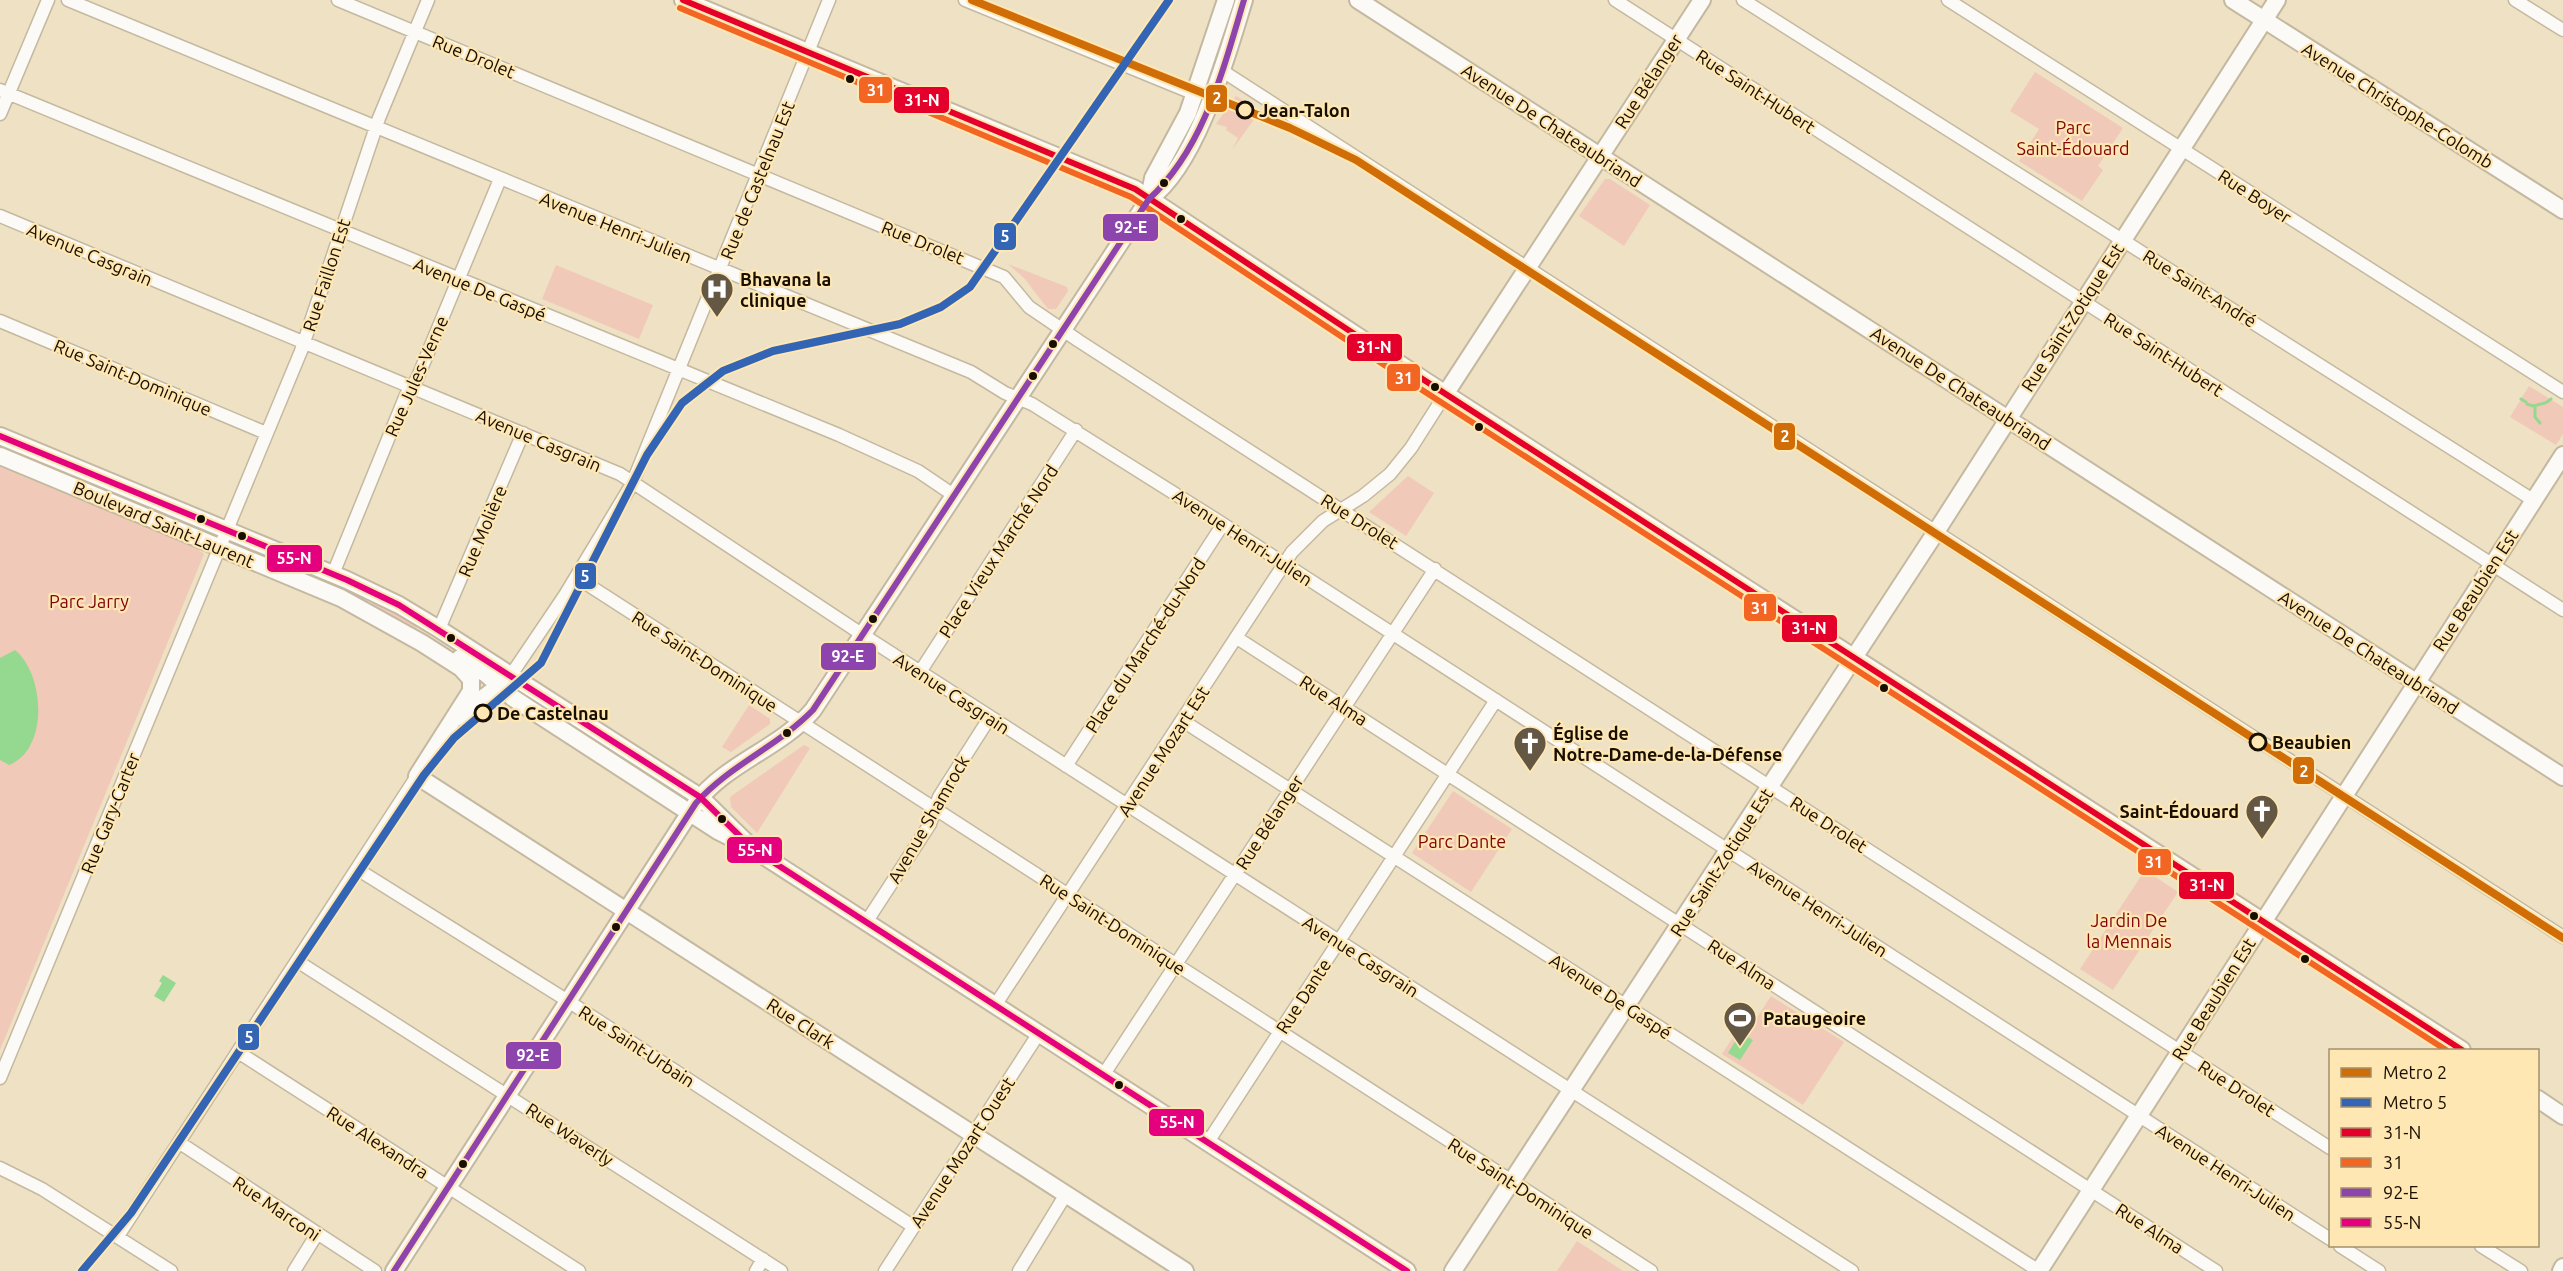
<svg xmlns="http://www.w3.org/2000/svg" width="2563" height="1271" viewBox="0 0 2563 1271" font-family="Ubuntu,sans-serif">
<rect width="100%" height="100%" fill="#eee1c4"/>
<path fill="#f1c9b8" d="M2035,72l88,56 -25,38 5,4 -21,31 -63,-40 20,-32 -29,-18z
M1236,96l24,15 -28,39 6,-12 -12,-8 1,-3 -11,-3z
M1605,179h5l40,26 -26,41 -45,-30z
M1008,264l59,23 1,4 -12,18h-8l-24,-31z
M556,265l97,40 -14,34 -97,-40z
M2529,386l34,21v27l-7,11 -46,-28z
M0,467l196,81 8,6 -204,496z
M1408,476l26,17 -28,43 -37,-24z
M373,601l43,23 1,6 -46,-25z
M749,705l21,14v5l-39,28 -9,-5z
M804,745l6,3 -53,85 -26,-26 -1,-10z
M1453,791l59,38 -41,63 -59,-39z
M2145,870l33,22 -65,98 -33,-21z
M1771,996l73,46 -41,63 -81,-51 19,-29 8,5z
M1577,1241l46,30h-66z"/>
<path fill="#94d98f" d="M15,650c30,24 34,100 -6,115l-9,-5v-102z
M163,975l13,8 -12,19 -10,-6 8,-13 -3,-2z
M1746,1036l7,4 -13,20 -12,-7 9,-15z"/>
<g fill="none" stroke-linecap="round" stroke-linejoin="round">
<path stroke="#94d98f" stroke-width="3" d="M2521,399l5,3
M2547,402l4,-3
M2527,404l6,2 12,-3
M2535,406v11l5,6"/>
<defs>
<path id="street" d="M68,0l903,372 34,21 27,11 191,120 1107,715
M338,0l666,277 25,30 50,34 1251,807
M965,0l230,94
M1615,0l948,610
M1743,0l790,500
M1948,0l615,392
M2515,0l48,30
M1221,70l1342,867
M0,90l839,345 79,36 37,25
M0,114l48,-114
M0,216l620,258 243,161 989,636
M0,321l266,112
M333,574l73,-179 11,-16 83,-200
M576,577l1075,694
M439,629l84,-196
M1237,638l979,633
M920,672l156,-242
M511,675l54,-80 67,-111 197,-484
M1183,721l856,550
M1066,766l157,-242
M357,869l211,132 346,226
M867,921l63,-97 9,-27 51,-80
M297,961l484,310
M996,1004l296,-452 31,-31 40,-25 27,-22 21,-26 35,-55
M238,1052l341,219
M1104,1074l331,-505
M0,1078l301,-727 78,-233 49,-118
M1208,1142l288,-442
M180,1143l195,128
M0,1168l42,21 129,82
M118,1236l299,-460
M2340,1246l39,25
M2481,1246l40,25
M294,1271l23,-37
M756,1271l7,-12
M885,1271l154,-238
M1019,1271l47,-77"/>
<path id="secondary" d="M683,0l452,189 289,191 1038,670
M1358,0l1205,777
M2233,0l330,210
M1149,199l4,-21 35,-65 38,-113
M1446,393l256,-393
M0,436l347,144 52,25 40,24 261,168 53,52 654,422
M0,456l341,142 81,45 39,25 10,11v12l-54,85 768,495
M460,658l26,16 27,24 205,133 24,12
M458,717l49,-37
M2538,1099l25,17
M394,1271l302,-468c30,-40 85,-55 117,-93l336,-511c48,-34 78,-144 95,-199
M1453,1271l479,-733 345,-538
M2039,1271l524,-816
M2561,1271l2,-4"/>
</defs>
<use href="#street" stroke="#c4b9a0" stroke-width="15"/>
<use href="#secondary" stroke="#c4b9a0" stroke-width="20"/>
<use href="#street" stroke="#fcfaf6" stroke-width="12"/>
<use href="#secondary" stroke="#fcfaf6" stroke-width="16"/>
<defs>
<path id="bus-1" d="M683,0l452,189 289,191 1038,670"/>
<path id="bus-2" d="M680,8l451,189 288,191 1027,662"/>
<path id="bus-3" d="M394,1271l302,-468c34,-38 82,-57 117,-93l336,-511c55,-51 74,-129 95,-199"/>
<path id="bus-4" d="M0,436l347,144 52,25 301,192 53,52 654,422"/>
</defs>
<use href="#bus-1" stroke="#ffe7b3" stroke-width="10"/>
<use href="#bus-2" stroke="#ffe7b3" stroke-width="10"/>
<use href="#bus-3" stroke="#ffe7b3" stroke-width="10"/>
<use href="#bus-4" stroke="#ffe7b3" stroke-width="10"/>
<use href="#bus-1" stroke="#e4002b" stroke-width="6"/>
<use href="#bus-2" stroke="#f26522" stroke-width="6"/>
<use href="#bus-3" stroke="#8e44ad" stroke-width="6"/>
<use href="#bus-4" stroke="#e5007d" stroke-width="6"/>
<defs>
<path id="metro-1" d="M972,0l318,128 66,32 1207,778"/>
<path id="metro-2" d="M82,1271l49,-58 293,-438 30,-37 87,-75 106,-208 35,-52 41,-32 50,-20 127,-27 41,-17 29,-20 199,-287"/>
</defs>
<use href="#metro-1" stroke="#ffe7b3" stroke-width="12"/>
<use href="#metro-2" stroke="#ffe7b3" stroke-width="12"/>
<use href="#metro-1" stroke="#d06d07" stroke-width="8"/>
<use href="#metro-2" stroke="#3465b4" stroke-width="8"/>
</g>
<defs>
<symbol id="hospital-pin" viewBox="-11 -11 22 30"><path d="M0 17L-7.5 6A9.5 9.5 0 1 1 7.5 6Z" fill="#645845" stroke="#ffe7b3"/><path d="M-5-5h3v3.5h4V-5h3V5h-3V1.5h-4V5h-3Z" fill="#fff"/></symbol>
<symbol id="church-pin" viewBox="-11 -11 22 30"><path d="M0 17L-7.5 6A9.5 9.5 0 1 1 7.5 6Z" fill="#645845" stroke="#ffe7b3"/><path d="M-1.2-6h2.4v3.5h3.3v2.4h-3.3V6h-2.4V-.1h-3.3v-2.4h3.3Z" fill="#fff"/></symbol>
<symbol id="stadium-pin" viewBox="-11 -11 22 30"><path d="M0 17L-7.5 6A9.5 9.5 0 1 1 7.5 6Z" fill="#645845" stroke="#ffe7b3"/><path d="M0-5a6.5 5 0 1 0 0 10a6.5 5 0 1 0 0-10ZM-3.5-1.8h7v3.6h-7Z" fill="#fff"/></symbol>
</defs>
<g fill-rule="evenodd">
<use href="#hospital-pin" x="698" y="270" width="38" height="52"/>
<use href="#church-pin" x="1511" y="724" width="38" height="52"/>
<use href="#church-pin" x="2243" y="792" width="38" height="52"/>
<use href="#stadium-pin" x="1721" y="999" width="38" height="52"/>
</g>
<g fill="#190f00" stroke="#ffe7b3" stroke-width="2">
<circle cx="850" cy="79" r="5"/>
<circle cx="1164" cy="183" r="5"/>
<circle cx="1181" cy="219" r="5"/>
<circle cx="1053" cy="344" r="5"/>
<circle cx="1033" cy="376" r="5"/>
<circle cx="1435" cy="387" r="5"/>
<circle cx="1479" cy="427" r="5"/>
<circle cx="201" cy="519" r="5"/>
<circle cx="242" cy="536" r="5"/>
<circle cx="873" cy="619" r="5"/>
<circle cx="451" cy="638" r="5"/>
<circle cx="1884" cy="688" r="5"/>
<circle cx="787" cy="733" r="5"/>
<circle cx="722" cy="819" r="5"/>
<circle cx="2254" cy="916" r="5"/>
<circle cx="616" cy="927" r="5"/>
<circle cx="2305" cy="959" r="5"/>
<circle cx="1119" cy="1085" r="5"/>
<circle cx="463" cy="1164" r="5"/>
</g>
<g fill="#ffe7b3" stroke="#190f00" stroke-width="3">
<circle cx="1245" cy="110" r="8"/>
<circle cx="483" cy="713" r="8"/>
<circle cx="2258" cy="742" r="8"/>
</g>
<g text-anchor="middle" dominant-baseline="central" stroke-width="4.5" stroke-linejoin="round" paint-order="stroke">
<g font-size="18" fill="#190f00" stroke="#ffe7b3">
<text transform="translate(474 56) rotate(22)">Rue Drolet</text>
<text transform="translate(1648 81) rotate(-57)">Rue Bélanger</text>
<text transform="translate(1756 91) rotate(33)">Rue Saint-Hubert</text>
<text transform="translate(2398 105) rotate(32)">Avenue Christophe-Colomb</text>
<text transform="translate(1552 125) rotate(33)">Avenue De Chateaubriand</text>
<text transform="translate(757 180) rotate(-68)">Rue de Castelnau Est</text>
<text transform="translate(2255 196) rotate(33)">Rue Boyer</text>
<text transform="translate(616 227) rotate(22)">Avenue Henri-Julien</text>
<text transform="translate(923 242) rotate(22)">Rue Drolet</text>
<text transform="translate(90 254) rotate(23)">Avenue Casgrain</text>
<text transform="translate(326 275) rotate(-72)">Rue Faillon Est</text>
<text transform="translate(2200 288) rotate(32)">Rue Saint-André</text>
<text transform="translate(480 289) rotate(22)">Avenue De Gaspé</text>
<text transform="translate(2072 317) rotate(-57)">Rue Saint-Zotique Est</text>
<text transform="translate(2164 354) rotate(33)">Rue Saint-Hubert</text>
<text transform="translate(416 376) rotate(-66)">Rue Jules-Verne</text>
<text transform="translate(133 377) rotate(23)">Rue Saint-Dominique</text>
<text transform="translate(1961 388) rotate(33)">Avenue De Chateaubriand</text>
<text transform="translate(539 440) rotate(23)">Avenue Casgrain</text>
<text transform="translate(1360 521) rotate(32)">Rue Drolet</text>
<text transform="translate(164 524) rotate(23)">Boulevard Saint-Laurent</text>
<text transform="translate(482 531) rotate(-67)">Rue Molière</text>
<text transform="translate(1243 537) rotate(33)">Avenue Henri-Julien</text>
<text transform="translate(998 551) rotate(-57)">Place Vieux Marché Nord</text>
<text transform="translate(2475 590) rotate(-57)">Rue Beaubien Est</text>
<text transform="translate(1145 645) rotate(-57)">Place du Marché-du-Nord</text>
<text transform="translate(2369 652) rotate(33)">Avenue De Chateaubriand</text>
<text transform="translate(705 661) rotate(33)">Rue Saint-Dominique</text>
<text transform="translate(952 693) rotate(33)">Avenue Casgrain</text>
<text transform="translate(1334 700) rotate(33)">Rue Alma</text>
<text transform="translate(1163 751) rotate(-57)">Avenue Mozart Est</text>
<text transform="translate(110 813) rotate(-68)">Rue Gary-Carter</text>
<text transform="translate(928 819) rotate(-60)">Avenue Shamrock</text>
<text transform="translate(1269 822) rotate(-57)">Rue Bélanger</text>
<text transform="translate(1829 824) rotate(33)">Rue Drolet</text>
<text transform="translate(1721 862) rotate(-57)">Rue Saint-Zotique Est</text>
<text transform="translate(1818 908) rotate(33)">Avenue Henri-Julien</text>
<text transform="translate(1113 924) rotate(33)">Rue Saint-Dominique</text>
<text transform="translate(1361 956) rotate(33)">Avenue Casgrain</text>
<text transform="translate(1742 964) rotate(33)">Rue Alma</text>
<text transform="translate(1303 996) rotate(-57)">Rue Dante</text>
<text transform="translate(1611 996) rotate(33)">Avenue De Gaspé</text>
<text transform="translate(2213 999) rotate(-58)">Rue Beaubien Est</text>
<text transform="translate(801 1023) rotate(33)">Rue Clark</text>
<text transform="translate(637 1046) rotate(33)">Rue Saint-Urbain</text>
<text transform="translate(2237 1088) rotate(33)">Rue Drolet</text>
<text transform="translate(570 1134) rotate(33)">Rue Waverly</text>
<text transform="translate(378 1142) rotate(33)">Rue Alexandra</text>
<text transform="translate(962 1152) rotate(-57)">Avenue Mozart Ouest</text>
<text transform="translate(2226 1172) rotate(33)">Avenue Henri-Julien</text>
<text transform="translate(1521 1188) rotate(33)">Rue Saint-Dominique</text>
<text transform="translate(277 1208) rotate(34)">Rue Marconi</text>
<text transform="translate(2150 1228) rotate(33)">Rue Alma</text>
</g>
<g font-size="18" font-weight="bold" fill="#190f00" stroke="#ffe7b3" text-anchor="start">
<text x="1259" y="110">Jean-Talon</text>
<text x="497" y="713">De Castelnau</text>
<text x="2272" y="742">Beaubien</text>
</g>
<g font-size="18" fill="#81030e" stroke="#ffe7b3">
<text x="2073" y="127">Parc<tspan x="2073" dy="21">Saint-Édouard</tspan></text>
<text x="89" y="601">Parc Jarry</text>
<text x="1462" y="841">Parc Dante</text>
<text x="2129" y="920">Jardin De<tspan x="2129" dy="21">la Mennais</tspan></text>
</g>
<g font-size="18" font-weight="bold" fill="#190f00" stroke="#ffe7b3" text-anchor="start">
<text x="740" y="279">Bhavana la<tspan x="740" dy="21">clinique</tspan></text>
<text x="1553" y="733">Église de<tspan x="1553" dy="21">Notre-Dame-de-la-Défense</tspan></text>
<text x="2239" y="811" text-anchor="end">Saint-Édouard</text>
<text x="1763" y="1018">Pataugeoire</text>
</g>
</g>
<g stroke="#ffe7b3" stroke-width="2">
<rect x="858" y="76" width="35" height="28" rx="6" fill="#f26522"/>
<rect x="1205" y="84" width="23" height="29" rx="6" fill="#d06d07"/>
<rect x="893" y="86" width="57" height="28" rx="6" fill="#e4002b"/>
<rect x="1102" y="213" width="57" height="29" rx="6" fill="#8e44ad"/>
<rect x="993" y="222" width="24" height="29" rx="6" fill="#3465b4"/>
<rect x="1346" y="333" width="57" height="29" rx="6" fill="#e4002b"/>
<rect x="1386" y="363" width="35" height="29" rx="6" fill="#f26522"/>
<rect x="1773" y="422" width="23" height="29" rx="6" fill="#d06d07"/>
<rect x="266" y="544" width="57" height="29" rx="6" fill="#e5007d"/>
<rect x="574" y="562" width="23" height="28" rx="6" fill="#3465b4"/>
<rect x="1743" y="593" width="34" height="29" rx="6" fill="#f26522"/>
<rect x="1781" y="614" width="57" height="29" rx="6" fill="#e4002b"/>
<rect x="820" y="642" width="57" height="29" rx="6" fill="#8e44ad"/>
<rect x="2292" y="756" width="23" height="29" rx="6" fill="#d06d07"/>
<rect x="726" y="836" width="57" height="28" rx="6" fill="#e5007d"/>
<rect x="2137" y="848" width="35" height="28" rx="6" fill="#f26522"/>
<rect x="2178" y="871" width="57" height="29" rx="6" fill="#e4002b"/>
<rect x="237" y="1023" width="23" height="28" rx="6" fill="#3465b4"/>
<rect x="505" y="1041" width="57" height="29" rx="6" fill="#8e44ad"/>
<rect x="1148" y="1108" width="57" height="29" rx="6" fill="#e5007d"/>
</g>
<g font-size="16" text-anchor="middle" font-weight="bold" fill="#fff">
<text x="876" y="96">31</text>
<text x="1217" y="104">2</text>
<text x="922" y="106">31-N</text>
<text x="1131" y="233">92-E</text>
<text x="1005" y="242">5</text>
<text x="1374" y="353">31-N</text>
<text x="1404" y="384">31</text>
<text x="1785" y="442">2</text>
<text x="294" y="564">55-N</text>
<text x="585" y="582">5</text>
<text x="1760" y="614">31</text>
<text x="1809" y="634">31-N</text>
<text x="848" y="662">92-E</text>
<text x="2304" y="777">2</text>
<text x="755" y="856">55-N</text>
<text x="2154" y="868">31</text>
<text x="2207" y="891">31-N</text>
<text x="249" y="1043">5</text>
<text x="533" y="1061">92-E</text>
<text x="1177" y="1128">55-N</text>
</g>
<rect x="2329" y="1049" width="210" height="198" fill="#ffe7b3" stroke="#a3916b" stroke-width="1.5"/>
<rect x="2341" y="1068" width="30" height="9" fill="#d06d07" stroke="#a3916b" stroke-width="1.5"/>
<text x="2383" y="1079" font-size="18" fill="#190f00">Metro 2</text>
<rect x="2341" y="1098" width="30" height="9" fill="#3465b4" stroke="#a3916b" stroke-width="1.5"/>
<text x="2383" y="1109" font-size="18" fill="#190f00">Metro 5</text>
<rect x="2341" y="1128" width="30" height="9" fill="#e4002b" stroke="#a3916b" stroke-width="1.5"/>
<text x="2383" y="1139" font-size="18" fill="#190f00">31-N</text>
<rect x="2341" y="1158" width="30" height="9" fill="#f26522" stroke="#a3916b" stroke-width="1.5"/>
<text x="2383" y="1169" font-size="18" fill="#190f00">31</text>
<rect x="2341" y="1188" width="30" height="9" fill="#8e44ad" stroke="#a3916b" stroke-width="1.5"/>
<text x="2383" y="1199" font-size="18" fill="#190f00">92-E</text>
<rect x="2341" y="1218" width="30" height="9" fill="#e5007d" stroke="#a3916b" stroke-width="1.5"/>
<text x="2383" y="1229" font-size="18" fill="#190f00">55-N</text>
</svg>
